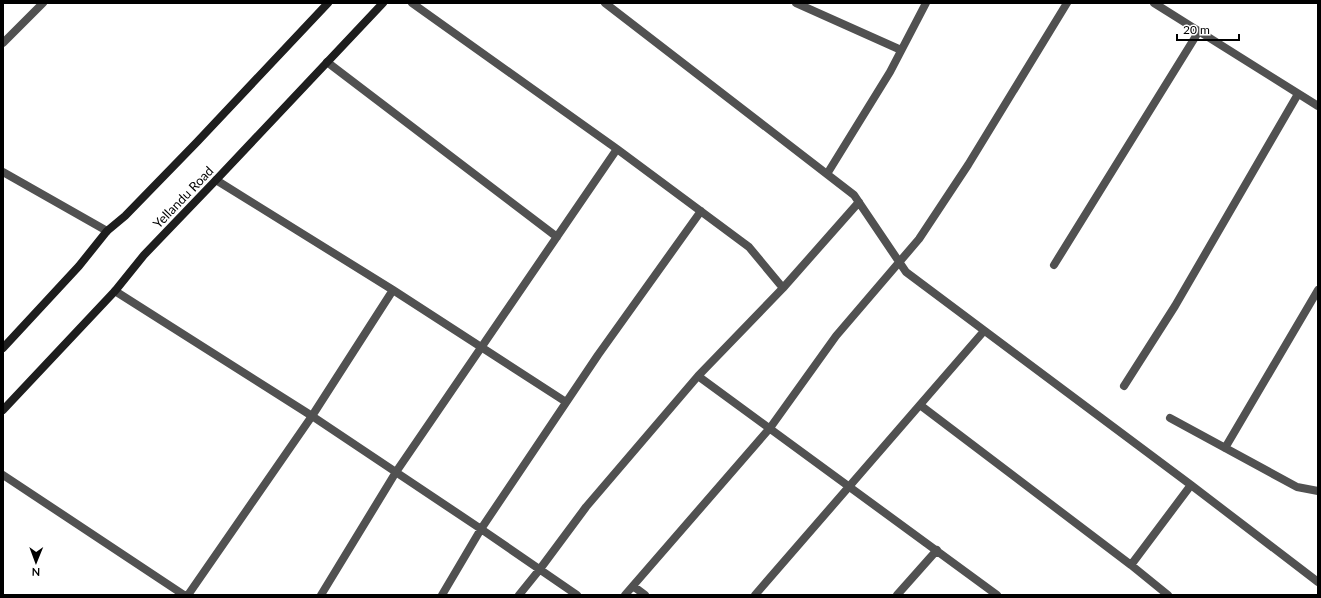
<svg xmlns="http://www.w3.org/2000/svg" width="1321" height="598" viewBox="0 0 1321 598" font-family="Lato,sans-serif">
<rect width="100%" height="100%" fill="#fff"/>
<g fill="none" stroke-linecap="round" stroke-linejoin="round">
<path stroke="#515151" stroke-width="8" d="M412,3l205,146 132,98 34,41 -85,88 299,219
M605,3l249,192 52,77 285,213 127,97
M796,3l105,47
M1154,3l164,103
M3,43l40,-40
M327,62l230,175
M3,172l104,59
M827,174l63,-102 36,-69
M216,180l177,110 173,112
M1054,265l145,-234
M783,288l76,-86
M115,291l197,125 169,113 96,66
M1124,386l51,-80 123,-212
M920,405l211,160 37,30
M1170,418l127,69 21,4
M1225,448l93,-158
M3,475l181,120
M1131,565l60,-80
M633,586l12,9
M188,595l124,-179 81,-126
M321,595l75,-123 221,-323
M442,595l39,-66 117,-174 103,-144
M519,595l21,-26 46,-62 112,-131
M625,595l145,-167 66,-92 83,-97 49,-74 99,-162
M755,595l229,-264
M897,595l40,-45"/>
<path stroke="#1e1e1e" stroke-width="8" d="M3,348l76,-82 28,-35 18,-15 72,-74 131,-139
M3,410l112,-119 29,-36 72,-75 167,-177"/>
</g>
<g text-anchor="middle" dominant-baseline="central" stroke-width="4" stroke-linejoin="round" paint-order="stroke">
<g font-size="13" fill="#000" stroke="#fff">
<text transform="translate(183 197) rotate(-46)">Yellandu Road</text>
</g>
</g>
<rect width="1321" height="598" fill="none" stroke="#000000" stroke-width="8"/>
<g transform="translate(36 562) rotate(181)" stroke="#ffffff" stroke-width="3" paint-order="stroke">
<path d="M0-3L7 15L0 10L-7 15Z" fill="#000000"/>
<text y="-6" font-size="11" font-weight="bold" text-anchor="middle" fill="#000000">N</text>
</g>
<path d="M1177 34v6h62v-6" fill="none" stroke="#000000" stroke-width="2"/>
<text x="1183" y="34" font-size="12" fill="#000000" stroke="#ffffff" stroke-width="3" paint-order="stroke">20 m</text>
</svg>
